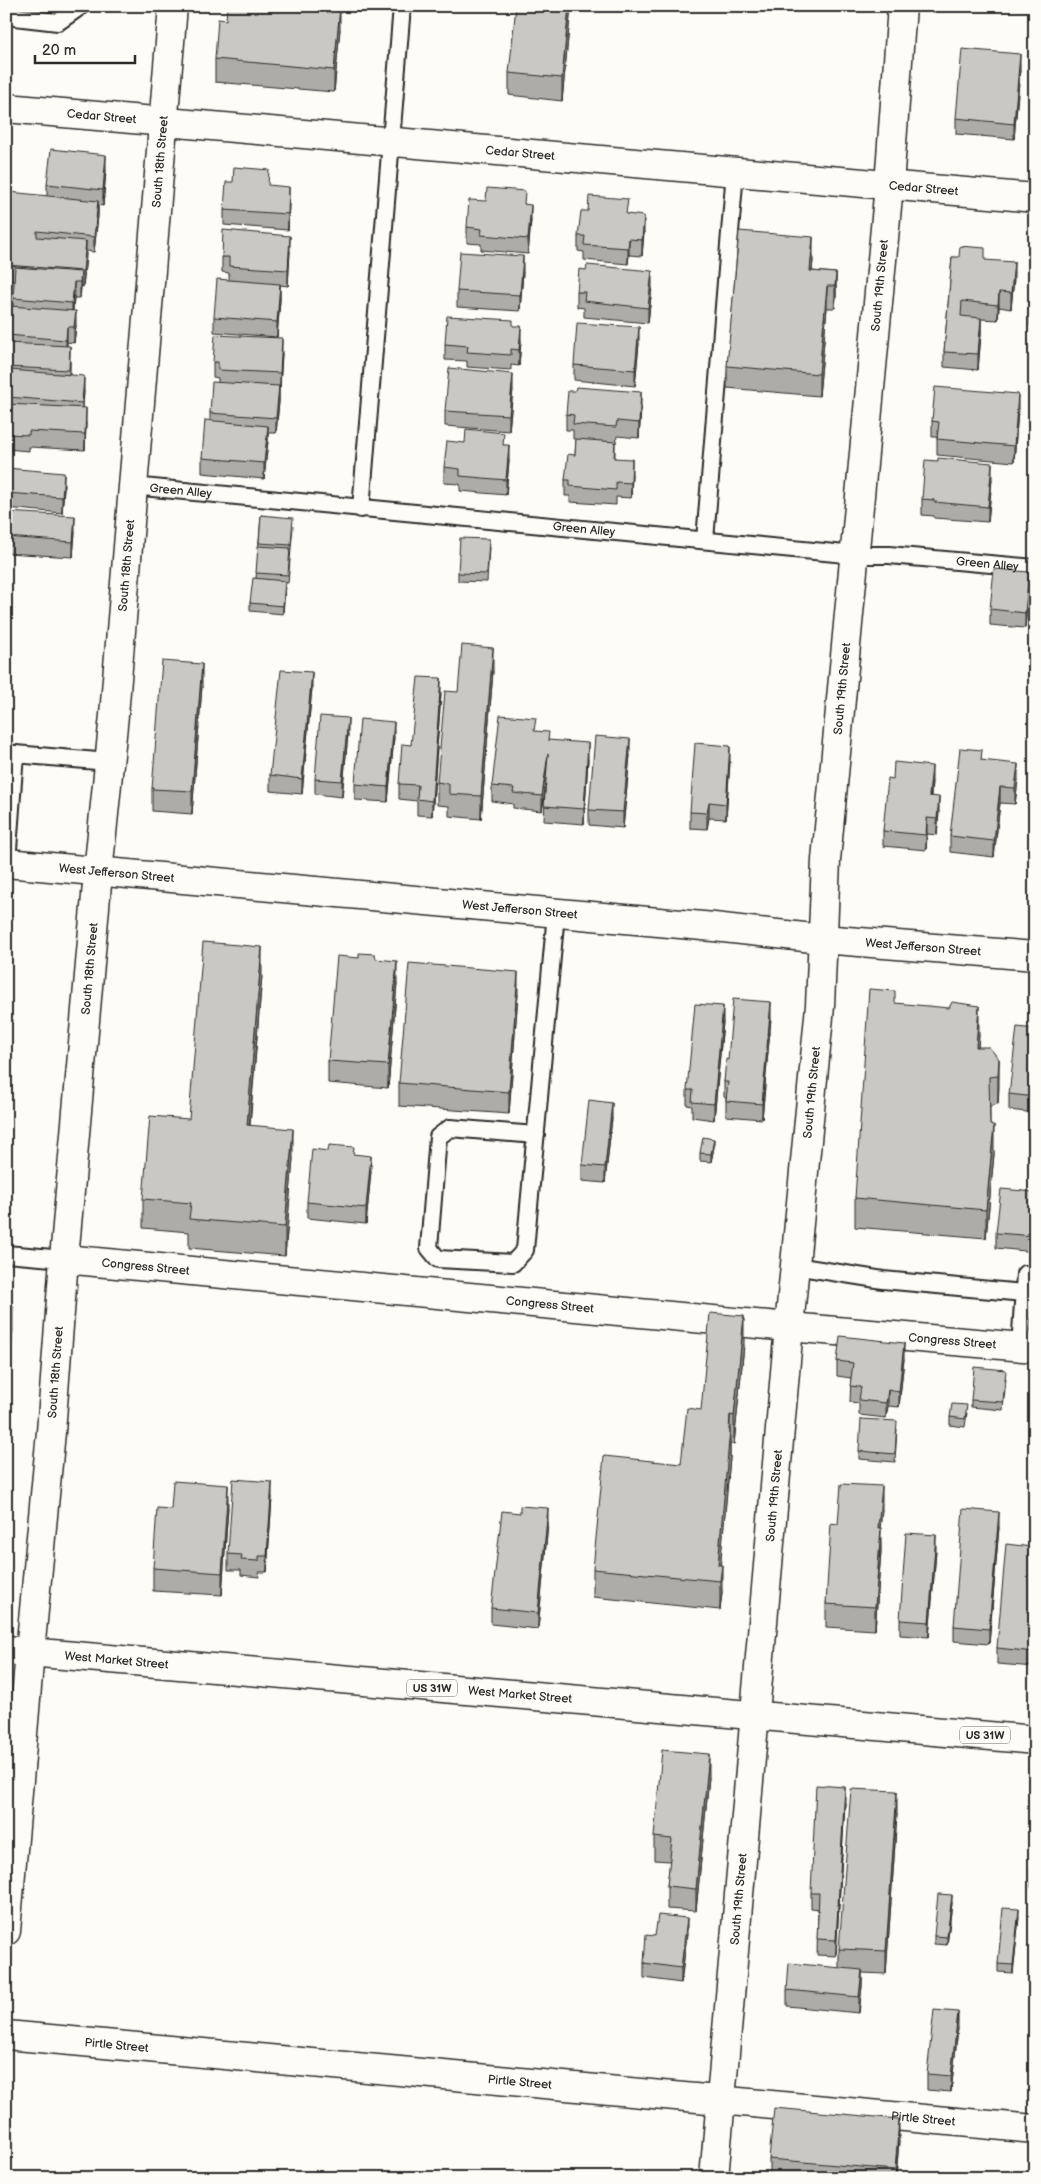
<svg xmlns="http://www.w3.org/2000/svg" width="1041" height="2184" viewBox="0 0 1041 2184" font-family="'Balsamiq Sans',sans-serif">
<rect width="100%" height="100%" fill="#fdfcf7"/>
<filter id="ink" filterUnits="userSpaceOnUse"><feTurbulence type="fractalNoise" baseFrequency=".02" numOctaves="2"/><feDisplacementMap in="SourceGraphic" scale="10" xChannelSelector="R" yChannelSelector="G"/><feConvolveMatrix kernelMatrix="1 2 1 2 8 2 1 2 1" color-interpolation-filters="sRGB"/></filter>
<g filter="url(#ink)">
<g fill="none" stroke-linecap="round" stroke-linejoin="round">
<defs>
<g id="lane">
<path d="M6,16l52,6 23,-16"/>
<path id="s1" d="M132,486l724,69h33l146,13"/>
<path d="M361,509l41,-503"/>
<path d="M705,540l30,-369"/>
<path d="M6,753l9,1 -8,109"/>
<path d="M15,754l94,8"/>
<path d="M536,1135l-86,-7 -12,9 -9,111 9,11 75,4 12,-13 31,-337"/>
<path d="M6,1254l58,5"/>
<path d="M795,1266l88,14 141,13"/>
<path d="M1020,1347l5,-73 10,1"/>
</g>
<g id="street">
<path id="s2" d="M6,108l1029,90"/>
<path id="s3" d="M64,1259l725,68 246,21"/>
<path id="s4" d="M6,2035l1029,94"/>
<path id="s5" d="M714,2178l75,-851 31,-321 6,-146 63,-675 13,-179"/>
</g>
<g id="secondary">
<path id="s6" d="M6,863l708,64 108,12 213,17"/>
<path id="s7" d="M6,1931l24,-279 21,-220 13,-173 34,-386 16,-158 59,-709"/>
</g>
<g id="primary">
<path id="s8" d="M6,1650c343,32 686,57 1029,90"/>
</g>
</defs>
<use href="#lane" stroke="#2b2b2b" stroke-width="20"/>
<use href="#street" stroke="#2b2b2b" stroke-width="31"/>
<use href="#secondary" stroke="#2b2b2b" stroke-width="31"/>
<use href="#primary" stroke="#2b2b2b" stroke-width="31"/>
<use href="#lane" stroke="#fdfcf7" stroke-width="16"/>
<use href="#street" stroke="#fdfcf7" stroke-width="28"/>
<use href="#secondary" stroke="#fdfcf7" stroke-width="28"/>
<use href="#primary" stroke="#fdfcf7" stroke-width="28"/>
</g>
<path fill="#adaca9" stroke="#2b2b2b" d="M571,6l-9,95 -53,-6v-22z
M340,29l-6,63 -119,-10v-23z
M1020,70l-6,69 -58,-5v-16z
M106,170l-3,36 -5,-1v11l-4,36 -8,-1 -3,36 -2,-1 -1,12h-6l-1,13 3,15 -2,17 -7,-1v4l3,16v13l14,16 -1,17 3,16 -1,26 -56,-3v4l-23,-2v-106h1v-8l6,-29 1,-25 -8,-1v-78h3l38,-6v-12z
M289,202l-1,28 -64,-5v-15z
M525,204l6,16 -3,34 -47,-4v-6l-14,-1v-16z
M628,214l16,18 -2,24 -13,-1 -1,9 -44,-4v-8l-6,-1v-15z
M290,251l-2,35 -8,-1v15l-3,37 -63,-5v-15l15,-37v-7l-7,-1v-15z
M1035,256v70h-5v-16z
M952,257l33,3 29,18 -3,31 -12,-2 -1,13 -17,-1v15l-3,36 -34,-3v-15z
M813,260l-1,11 24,2v23l-1,12h-8l-8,88 -92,-8v-22z
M523,272l-3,39 -63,-4v-16z
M652,287l-4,36 -64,-6v-9l-7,-1v-15z
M513,326l8,15 -2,25 -8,-1v5l-44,-3v-6l-22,-1v-16z
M639,343l-4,43 -61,-6v-15z
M282,353l-2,35h-1v14l-3,31h-8v8l-4,38 -62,-6v-15l8,-37v-8l8,-31v-4l-5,-1v-15z
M513,389l-4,42 -64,-5v-15z
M641,408l-2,30 -22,-2 -1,7 -1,-1v16l17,16 -1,24 -15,-1v8l-46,-3v-6h-5v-16l10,-25 1,-16h-3v-9h-7v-16z
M1018,410l-4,52 -77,-7v-18h-5v-16z
M465,443l39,2 5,16 -3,34 -46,-4v-7l-16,-1v-16z
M6,468l58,20 -2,25 -56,-5z
M992,479l-4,43 -54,-4v-2l-12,-1v-16z
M6,512l69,20 -2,25 -67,-4z
M261,515l32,11 -5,57h-3l-2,31 -33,-3v-8l6,-25z
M489,547l-2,35 -29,-1v-8z
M1029,587l-4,41 -35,-3v-16z
M493,671l-12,148 -32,-3v-10l-12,-1v-23l21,-90z
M202,686l-10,128 -40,-3v-22z
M312,688l-10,106 -32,-3v-16z
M441,694l-9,122 -15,-1v-14l-18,-2v-15l12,-39z
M536,731l13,9 39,19 -4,65 -40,-3 1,-29 -3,19 -29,-3v-4l-21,-3v-15z
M348,734l-6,63 -27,-3v-15z
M394,737l-6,65 -33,-2v-16z
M630,755l-7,73 -34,-3v-15z
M982,760l36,20 -3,24 -15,-1 -6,54 -44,-5v-16z
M730,761l-4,58 -17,-1 -2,11 -17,-1v-16z
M893,779l39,2 -1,15 8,16 -2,23 -10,-1 -1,16 -43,-4v-15z
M376,959l21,24 -9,105 -60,-5v-22z
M262,975l-12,151 43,32 -8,98 -96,-8v-16l-46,-4v-29l46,-80z
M518,994l-9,120 -110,-8v-23z
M895,1003l84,32 -1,12 21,12 -1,45 -8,2v19l4,29 -8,84 -131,-11v-29z
M771,1018l-9,101 -36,-3v-18l-2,-1v-15l4,-22z
M723,1022l-9,98 -22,-3v-11l-5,-1v-15z
M1035,1029v84l-26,-3v-16z
M612,1118l-7,65 -23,-2v-16z
M714,1147l-3,15 -11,-1v-8z
M354,1154l17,17 -5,53 -59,-6v-16z
M1035,1192v60l-39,-4v-15z
M6,1306l7,23 -4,44h-3z
M744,1345l-10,99h-4v14l-10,107 2,28 -2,17 -127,-13v-28l88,-105z
M904,1359l-5,48 -11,-1 -2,12 -27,-3v-12l-9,-1 1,-24 -14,-2v-15z
M1006,1378l-3,32 -32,-3v-7z
M967,1413l-2,14 -15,-2v-8z
M897,1429l-2,33 -36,-3v-8z
M272,1497l-5,75h-8v5l-18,-2v-5h-13v-16z
M228,1507l-6,88 -69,-4v-23l18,-59z
M882,1509l-2,19 1,23 -6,79 -49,-3v-23l12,-80z
M548,1524l-10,105 -47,-5v-16z
M999,1527l-10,117 -35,-3v-15z
M1035,1531v136l-38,-3v-16l35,-101z
M936,1551l-7,86 -29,-2v-15z
M709,1777l-13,134 -29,-2v-23l3,-25 -16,-1v-23z
M845,1803l-9,153 -19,-1 1,-46 -7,-1v-15z
M897,1814l-11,160 -24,-1v13l-3,27 -72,-7v-16l52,-22v-19z
M1035,1827v61h-4v-15z
M952,1903l-5,42 -13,-1v-8z
M1019,1917l-6,56 -15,-1v-8z
M687,1934l-6,49 -37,-5v-15l11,-27z
M958,2028l-7,64 -24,-2v-16z
M899,2141l-3,37h-127v-19z"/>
<path fill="#8d8c89" stroke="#2b2b2b" d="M569,6h2l-9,95v-23z
M340,7v22l-6,63v-22z
M1020,54v16l-6,69v-15z
M106,155v15l-3,36v-16z
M289,187v15l-1,28v-16z
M98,201v15l-4,36v-15z
M531,205v15l-3,34v-15z
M644,216v16l-2,24v-16z
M290,236v15l-2,35v-16z
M813,237v23l-3,33v-22z
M629,239v16l-1,9v-16z
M86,241v16l-3,30v-16z
M523,256v16l-3,39v-16z
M1014,262v16l-3,31v-16z
M652,271v16l-4,36v-15z
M81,272v16l-1,10v-16z
M836,273v23l-1,12v-22z
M74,282v16l-2,20v-15z
M280,284v16l-3,37v-15z
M827,286v22l-8,88v-22z
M999,292v15l-1,13v-15z
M76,311v15l-2,17v-16z
M981,318v16l-3,36v-16z
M521,326v15l-2,25v-16z
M67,327v15l-1,14v-16z
M639,327v16l-4,43v-16z
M282,338v15l-2,35v-15z
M70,346v16l-1,24v-16z
M513,374v15l-4,42v-16z
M84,376v15l-2,27v-15z
M279,386v16l-3,31v-15z
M641,392v16l-2,30v-15z
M1018,394v16l-4,52v-16z
M86,408v16l-1,26v-16z
M268,426v15l-4,38v-16z
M509,445v16l-3,34v-15z
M632,459v15l-1,24v-15z
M992,463v16l-4,43v-15z
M64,473v15l-2,25v-16z
M75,516v16l-2,25v-15z
M1029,572v15l-4,41v-15z
M285,581v7l-2,26v-8z
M9,582v22l-3,36v-22z
M493,648v23l-12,148v-23z
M202,664v22l-10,128v-23z
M312,672v16l-10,106v-15z
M441,678v16l-9,122v-15z
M348,718v16l-6,63v-16z
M394,722v15l-6,65v-15z
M630,739v16l-7,73v-16z
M588,743v16l-4,65v-15z
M730,746v15l-4,58v-15z
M548,754v15l-6,42v-15z
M1018,764v16l-3,24v-16z
M932,766v15l-3,30v-15z
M1000,787v16l-6,54v-16z
M939,797v15l-2,23v-16z
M709,802v16l-2,11v-16z
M927,818v16l-1,16v-15z
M262,947v28l-15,179v-29z
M397,961v22l-9,105v-23z
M518,972v22l-9,120v-22z
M771,1002v16l-9,101v-15z
M723,1006v16l-9,98v-16z
M979,1006v29l-3,40v-28z
M999,1059v29l-1,16v-28z
M612,1103v15l-7,65v-16z
M994,1125v29l-8,84v-28z
M293,1129v29l-8,98v-29z
M714,1139v8l-3,15v-8z
M371,1156v15l-5,53v-16z
M13,1306v23l-4,44v-22z
M744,1316v29l-10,99v-28z
M904,1343v16l-5,48v-15z
M888,1390v16l-2,12v-15z
M730,1415v43l-11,123 -1,-16z
M272,1482v15l-5,75v-16z
M228,1485v22l-6,88v-22z
M882,1486v23l-4,41v-22z
M548,1508v16l-10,105v-16z
M999,1512v15l-10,117v-15z
M881,1528v23l-6,79v-23z
M936,1535v16l-7,86v-15z
M722,1565v28l-2,17v-29z
M709,1754v23l-13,134v-22z
M845,1787v16l-9,153v-16z
M897,1791v23l-11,160v-23z
M952,1895v8l-5,42v-8z
M1019,1909v8l-6,56v-8z
M687,1918v16l-6,49v-15z
M862,1970v16l-3,27v-16z
M958,2012v16l-7,64v-16z
M899,2119v22l-3,37h-1z"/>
<path fill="#c9c8c4" stroke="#2b2b2b" d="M227,6l113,1 -6,63 -119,-11 3,-40 8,1z
M516,6h53l-7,72 -53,-5z
M962,49l58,5 -6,70 -58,-6z
M51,149l55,6 -3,35 -56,-6z
M234,167l35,3 -1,15 21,2 -1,27 -64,-4 2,-28h7z
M487,188l38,3 -1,13 7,1 -3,34 -47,-4 1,-6 -15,-2 2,-27 17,1z
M9,192l89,9 -4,36 -57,-6v6l49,4 -3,30 -77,-6v-32l1,-5h-1v-26h3z
M589,196l39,3 -2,15 18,2 -2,24 -13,-1 -1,9 -44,-3 1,-9h-7l3,-25h7z
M223,230l67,6 -2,34 -59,-4v-9h-7z
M739,231l74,6 -3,34 26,2 -1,13h-8l-8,88 -92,-8z
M960,246l25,2v12l29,2 -3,31 -12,-1 -1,13 -36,-4 -1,15 20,2 -3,36 -34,-2 8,-95h7z
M460,252l63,4 -3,39 -63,-4z
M1035,256v55l-5,-1z
M587,265l65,6 -4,37 -64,-7 1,-9h-8l2,-23 7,1z
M15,267l66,5 -1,10h-6l-2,21 -59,-5z
M217,279l63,5 -3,38 -63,-5z
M10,306l66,5 -2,16h-7l-1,13 -59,-5z
M447,316l66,4v6h8l-2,24 -8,-1v6l-44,-3 1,-6 -23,-2z
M577,323l62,4 -4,43 -61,-5z
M215,335l67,3 -2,35 -62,-3v-8h-5z
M6,343l64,3 -1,24 -63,-3z
M449,368l64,6 -4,41 -64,-4z
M10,370l74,6 -2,27 -74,-6v-3l-2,-1v-16h3z
M212,382l67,4 -3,32 -66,-5z
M576,387l65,5 -2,31 -22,-2 -1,6 -43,-3 1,-9 -8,-1 2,-23h7z
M935,387l83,7 -4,52 -77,-7 2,-17 -7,-1z
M7,404l79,4 -1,26 -56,-3v4l-23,-1z
M205,420l63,6 -4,37 -62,-5z
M466,429l38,4 -1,12h6l-3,35 -46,-4v-7l-16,-2 3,-26 18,2z
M576,439l39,3 -1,16 18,1 -1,24 -15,-1v8l-46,-4v-6h-5l3,-26 7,1z
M938,458l54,5 -4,44 -54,-5v-2l-12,-1 3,-39 13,1z
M6,468l58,5 -2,24 -56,-4z
M6,512l69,4 -2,26 -67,-5z
M261,515l32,3 -2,27 -32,-2z
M460,538l29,1 -2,35 -29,-1z
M258,546l32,2 -2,27 -32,-2z
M994,569l35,3 -4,41 -35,-4z
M253,578l32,3 -2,25 -33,-3z
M6,581l3,1 -3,36z
M462,645l31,3 -12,148 -32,-2v-10l-12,-2 8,-91 13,1z
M162,661l40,3 -10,127 -40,-2z
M281,670l31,2 -10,107 -32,-4z
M418,677l23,1 -9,123 -15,-2 1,-14 -19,-1 3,-40 9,1z
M500,715l36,3 -2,13 15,1 -1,8 40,3 -4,66 -40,-3 4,-52 -6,42 -29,-3 1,-5 -22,-2z
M320,716l28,2 -6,63 -27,-2z
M360,719l34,3 -6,65 -33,-3z
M595,736l35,3 -7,73 -34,-2z
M695,743l35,3 -4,58 -17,-2 -2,11 -17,-1z
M960,748l22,2 -1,10 37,4 -3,24 -15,-1 -6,54 -44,-5z
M894,762l38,4 -3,30 10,1 -2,22 -10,-1 -1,17 -43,-4 5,-53 5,1z
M203,942l59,5 -15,178 46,4 -8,98 -96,-8 2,-16 -48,-4 7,-83 39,3z
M359,953l16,1 1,5 21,2 -9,104 -60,-4 9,-105 22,2z
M409,963l109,9 -9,120 -110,-9z
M869,989l26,2v12l54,5 3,-6 27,4 -3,41h13l10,12 -1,17 -9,1 1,48h4l-8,85 -131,-12z
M733,999l38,3 -9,102 -36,-3 2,-19h-4l2,-23 2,1z
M695,1004l28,2 -9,98 -22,-2 1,-12h-6z
M1017,1027l18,2v68l-26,-3z
M589,1100l23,3 -7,64 -23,-2z
M703,1137l11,2 -3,15 -11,-1z
M329,1145l25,2 -1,7 18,2 -5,52 -59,-6 5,-53 16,2z
M1001,1189l34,3v44l-39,-3z
M6,1306h7l-4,45 -3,-1z
M710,1313l34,3 -10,100 -4,-1 -1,15h1l-12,135h4l-2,16 -127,-12 11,-113 77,8 6,-56 14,2z
M840,1336l64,7 -5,49 -11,-2 -2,13 -27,-3 2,-13 -11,-1 3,-23 -16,-2z
M974,1367l32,3 -3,32 -32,-2z
M952,1404l15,1 -2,14 -15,-2z
M861,1419l36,2 -2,33 -36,-3z
M233,1479l39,3 -5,74h-8v5l-18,-1 1,-5 -14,-1z
M173,1481l55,4 -6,88 -69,-5 4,-60 14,1z
M841,1484l41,2 -4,42h3l-6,79 -49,-3 5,-81 7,1z
M520,1506l28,2 -10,105 -47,-5 11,-97 18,2z
M963,1509l36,3 -10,117 -35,-3z
M1034,1531h1v121l-38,-4 9,-104 26,3z
M906,1533l30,2 -7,87 -29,-2z
M662,1750l47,4 -13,135 -29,-3 5,-47 -18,-2z
M816,1785l29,2 -9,153 -19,-1 2,-46h-8z
M851,1789l46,2 -11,160 -47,-2z
M1035,1827v46h-4z
M938,1894l14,1 -5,42 -13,-1z
M1003,1908l16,1 -6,56 -15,-1z
M658,1915l29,3 -6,50 -37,-5 2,-28 9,1z
M789,1963l73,7 -3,27 -72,-7z
M934,2010l24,2 -7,64 -24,-2z
M774,2108l125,11 -4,51 -126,-11z"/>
</g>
<g text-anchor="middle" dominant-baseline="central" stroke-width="4" stroke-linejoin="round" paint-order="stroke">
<g fill="#fdfcf7" stroke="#6a6a68" stroke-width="1">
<rect x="407" y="1679.5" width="50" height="17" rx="4"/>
<rect x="960" y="1726.5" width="50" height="17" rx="4"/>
</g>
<g font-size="11" font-weight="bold" fill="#2b2b2b">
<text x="432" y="1688">US 31W</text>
<text x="985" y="1735">US 31W</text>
</g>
<g font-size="12" fill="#2b2b2b" stroke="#fdfcf7">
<text stroke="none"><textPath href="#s2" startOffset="96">Cedar Street</textPath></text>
<text stroke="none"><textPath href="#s2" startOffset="516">Cedar Street</textPath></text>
<text stroke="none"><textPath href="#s7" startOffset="1776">South 18th Street</textPath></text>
<text stroke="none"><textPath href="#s2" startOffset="921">Cedar Street</textPath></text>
<text stroke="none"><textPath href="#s5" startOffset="1900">South 19th Street</textPath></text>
<text stroke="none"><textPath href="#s1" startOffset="49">Green Alley</textPath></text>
<text stroke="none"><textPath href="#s1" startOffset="454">Green Alley</textPath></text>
<text stroke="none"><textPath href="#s1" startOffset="859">Green Alley</textPath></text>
<text stroke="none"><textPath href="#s7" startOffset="1371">South 18th Street</textPath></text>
<text stroke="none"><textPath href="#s5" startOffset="1495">South 19th Street</textPath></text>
<text stroke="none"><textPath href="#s6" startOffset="111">West Jefferson Street</textPath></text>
<text stroke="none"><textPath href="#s6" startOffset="516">West Jefferson Street</textPath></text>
<text stroke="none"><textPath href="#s6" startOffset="921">West Jefferson Street</textPath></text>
<text stroke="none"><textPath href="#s7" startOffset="966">South 18th Street</textPath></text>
<text stroke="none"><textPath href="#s5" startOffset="1090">South 19th Street</textPath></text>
<text stroke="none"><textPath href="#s3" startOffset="82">Congress Street</textPath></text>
<text stroke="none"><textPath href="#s3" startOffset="488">Congress Street</textPath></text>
<text stroke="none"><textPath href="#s3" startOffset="892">Congress Street</textPath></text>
<text stroke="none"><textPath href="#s7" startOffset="561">South 18th Street</textPath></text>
<text stroke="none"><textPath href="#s5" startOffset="685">South 19th Street</textPath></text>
<text stroke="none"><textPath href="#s8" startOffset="111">West Market Street</textPath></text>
<text stroke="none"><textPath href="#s8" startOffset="516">West Market Street</textPath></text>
<text stroke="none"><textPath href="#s5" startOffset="280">South 19th Street</textPath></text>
<text stroke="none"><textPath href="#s4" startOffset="111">Pirtle Street</textPath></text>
<text stroke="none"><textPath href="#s4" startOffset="516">Pirtle Street</textPath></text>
<text stroke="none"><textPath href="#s4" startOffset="921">Pirtle Street</textPath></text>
</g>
</g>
<rect width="1041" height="2184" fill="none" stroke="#fdfcf7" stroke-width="25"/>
<rect x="12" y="12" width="1016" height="2159" fill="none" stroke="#2b2b2b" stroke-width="2" filter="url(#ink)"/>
<path d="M35 55v8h100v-8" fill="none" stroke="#2b2b2b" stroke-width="2.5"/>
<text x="42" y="55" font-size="15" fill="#2b2b2b" stroke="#fdfcf7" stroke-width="4" paint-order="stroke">20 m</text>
</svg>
